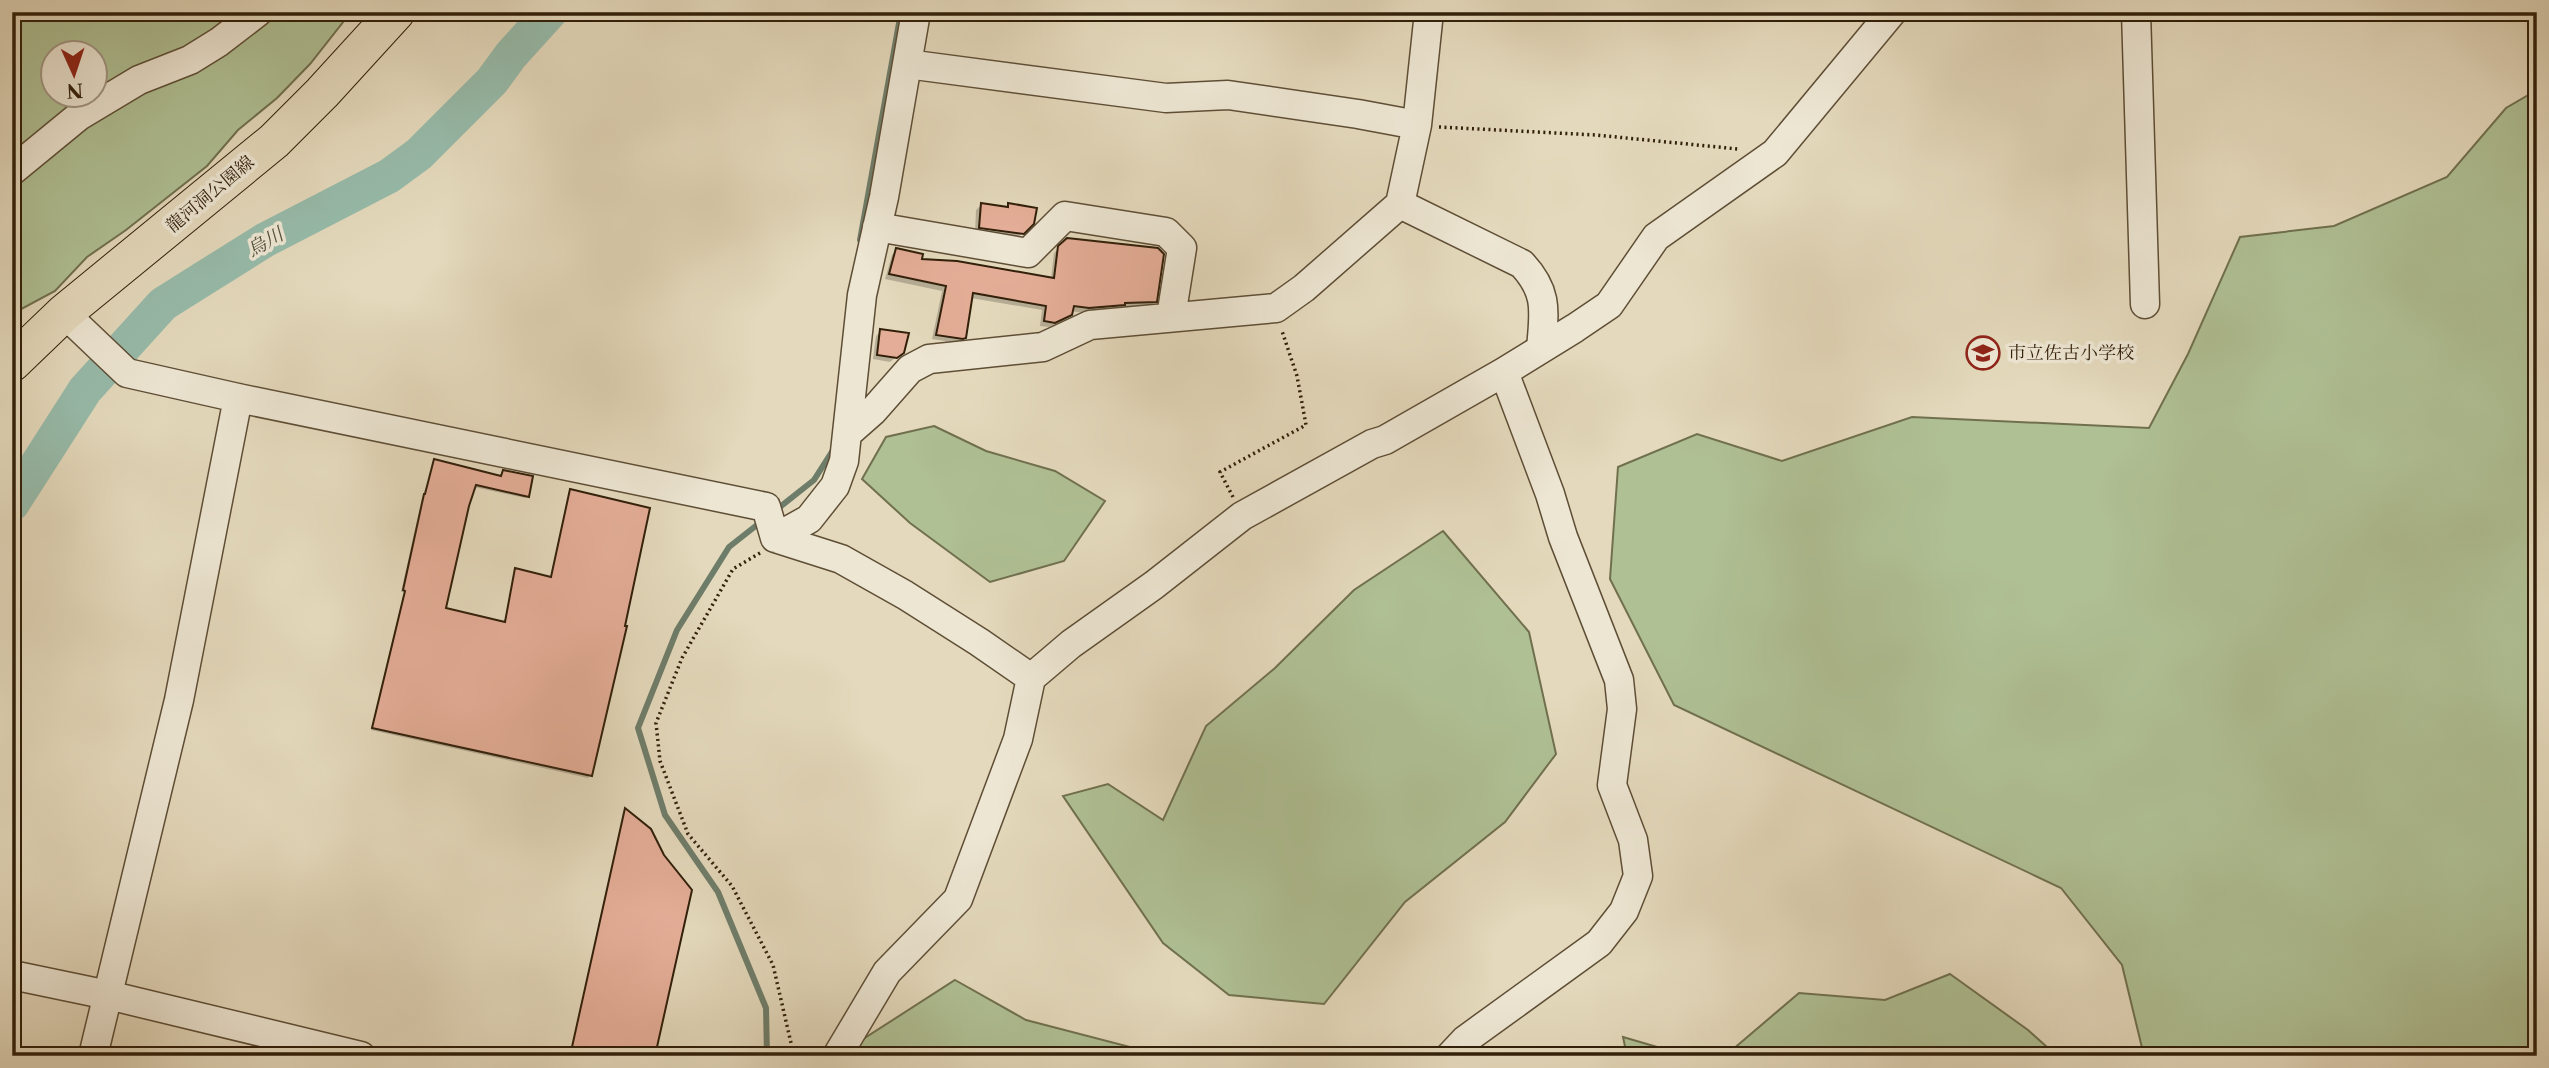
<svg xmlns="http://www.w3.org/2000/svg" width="2549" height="1068" viewBox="0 0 2549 1068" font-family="'Libre Caslon Text','Noto Serif JP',serif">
<rect width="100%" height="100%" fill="#e4d9bc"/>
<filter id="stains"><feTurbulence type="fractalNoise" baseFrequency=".00286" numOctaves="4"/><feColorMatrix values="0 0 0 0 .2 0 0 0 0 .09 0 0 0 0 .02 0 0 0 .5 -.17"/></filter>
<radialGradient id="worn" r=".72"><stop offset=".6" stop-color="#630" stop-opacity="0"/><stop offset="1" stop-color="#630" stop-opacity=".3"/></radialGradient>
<path fill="#afc094" stroke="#70704f" stroke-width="2" fill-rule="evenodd" d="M12,12h339l-41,52 -33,34 -39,32 -31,36 -81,64 -39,27 -32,34 -43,23zM52,52h42v42h-42z
M2537,90v966h-393l-22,-91 -61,-77 -387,-183 -64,-126 8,-112 79,-33 85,27 130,-44 237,11 39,-74 52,-117 94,-11 113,-49 59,-69z
M934,426l52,25 69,20 50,30 -41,60 -74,21 -80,-59 -48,-44 24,-42z
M1443,531l86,101 27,122 -51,68 -100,80 -81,102 -95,-9 -66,-52 -100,-147 45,-12 55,36 43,-94 69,-58 79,-78z
M1950,974l78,56 29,26h-332l74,-63 86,7z
M955,980l71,40 108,28 2,8h-285l6,-13z
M1623,1037l65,19h-61z"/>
<path fill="#0003" d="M981,205l24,3 4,-3 23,18 -15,15 -42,-6 1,-22z
M1067,240l88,61 -5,6h-29l-3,2 -35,4 -12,-2 -6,9 -16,7 -9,-1 2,-16 -71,-12 -7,40 -7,5 -25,-4 10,-48 -57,-12 7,-24 5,-5 23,10 131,19 3,-26z
M881,331l19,23 -10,8 -17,-3 3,-23z
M435,461l65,17 3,-6 24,24 -2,2 -51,-11 -30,122 60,14 12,-53 34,8 20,-87 20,284 -2,3 -217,-48 33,-138h-3l21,-94z
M625,810l28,246h-83l53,-244z"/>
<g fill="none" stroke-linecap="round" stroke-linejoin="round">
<path stroke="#6e7d6a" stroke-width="6" d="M860,240l41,-228
M776,510l38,-30 21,-33
M762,521l-33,26 -52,83 -39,98 27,87 53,77 48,116 1,48"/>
<path stroke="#97bbaa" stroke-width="35" d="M12,504l73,-114 78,-86 102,-64 124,-64 30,-22 73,-73 19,-26 39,-43"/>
</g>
<path fill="#e4ad97" stroke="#311f0a" stroke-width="2" d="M981,203l27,4v-4l29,5 -3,16 -10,10 -45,-6z
M1067,238l91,10 6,6 -7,48 -32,1v2l-36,3 -15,-2 -2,9 -17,8 -11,-2 2,-15 -73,-13 -7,45 -3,1 -27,-4 10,-49 -57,-12 7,-26 27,6 -1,5 35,2 97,17 4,-32z
M880,329l29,4 -5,20 -7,5 -20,-3z
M434,459l67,17 2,-6 30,6 -4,21 -53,-12 -7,21 -23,102 59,14 10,-54 36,9 19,-88 80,19 -25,118h2l-35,150 -220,-48 33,-137 -2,-1 21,-96h1z
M625,808l26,21 13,26 28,35 -37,166h-85z"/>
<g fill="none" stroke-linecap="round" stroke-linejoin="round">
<defs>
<path id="minor" d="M916,12l-32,185 -22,98 -18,166 -9,25 -26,33 -34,19 66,21 64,36 74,47 52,36
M2136,12l9,292
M907,64l259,34 62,-3 130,19 59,11
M12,171l67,-55 60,-36 51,-20 29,-18 39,-30
M1400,204l122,60c27,29 22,48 19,85
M877,227l151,26 37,-37 101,16 16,16 -11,69
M64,313l63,60 111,25 528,109 9,31
M848,433l25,-22 37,-42 19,-10 114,-12 47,-22 186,-17 28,-20 96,-84 17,-79 12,-113
M12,975l96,20 253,61
M93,1056l86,-356 59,-302
M837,1056l50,-84 71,-73 60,-160 13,-61 40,-34 83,-59 88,-69 130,-72 13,-4 119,-68 71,-44 34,-23 47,-68 119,-84 117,-141
M1450,1056l15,-16 134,-97 25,-32 14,-35 -5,-36 -21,-55 10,-76 -3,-29 -56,-143 -13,-43 -46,-122"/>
<path id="major" d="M12,363l52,-50 210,-172 48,-48 74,-81"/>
</defs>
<use href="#minor" stroke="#5e4e36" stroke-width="31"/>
<use href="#major" stroke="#311f0a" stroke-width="39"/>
<path stroke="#311f0a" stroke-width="3.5" stroke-dasharray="2 3.5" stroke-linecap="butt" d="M1439,127l157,8 142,14
M1233,497l-13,-25 86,-47 -9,-49 -15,-45
M760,553l-27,16 -51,89 -26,65 4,38 28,73 44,52 41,79 21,91"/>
<use href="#minor" stroke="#ede6d3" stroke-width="28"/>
<use href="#major" stroke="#e4d9bc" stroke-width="37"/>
</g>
<defs>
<symbol id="school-ring" viewBox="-11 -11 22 22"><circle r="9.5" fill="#ede6d3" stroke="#8f2418" stroke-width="1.5"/><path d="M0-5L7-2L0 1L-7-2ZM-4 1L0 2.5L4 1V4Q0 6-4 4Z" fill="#8f2418"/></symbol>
</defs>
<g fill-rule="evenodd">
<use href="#school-ring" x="1964" y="334" width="38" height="38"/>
</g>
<g text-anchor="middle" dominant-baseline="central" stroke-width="7" stroke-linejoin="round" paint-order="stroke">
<g font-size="18" fill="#311f0a" stroke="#ede6d3">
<text transform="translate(210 194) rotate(-40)">龍河洞公園線</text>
</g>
<g font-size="18" fill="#311f0a" stroke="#ede6d3" text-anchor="start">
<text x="2008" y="353">市立佐古小学校</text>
</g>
<g font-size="19" font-style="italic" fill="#504e3a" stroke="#ede6d3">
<text transform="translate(265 242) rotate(-30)">烏川</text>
</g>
</g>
<rect width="2549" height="1068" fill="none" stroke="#e4d9bc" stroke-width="42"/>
<rect x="14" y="14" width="2521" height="1040" fill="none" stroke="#311f0a" stroke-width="3.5"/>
<rect x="21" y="21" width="2507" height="1026" fill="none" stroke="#311f0a" stroke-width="2"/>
<g transform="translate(74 74) rotate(177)"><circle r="33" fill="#ede6d3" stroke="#a29683" stroke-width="2"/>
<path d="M0-5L12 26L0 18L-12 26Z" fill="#8f2418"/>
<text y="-10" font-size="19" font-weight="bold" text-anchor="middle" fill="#311f0a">N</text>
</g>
<rect width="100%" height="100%" filter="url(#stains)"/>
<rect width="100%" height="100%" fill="url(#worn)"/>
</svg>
